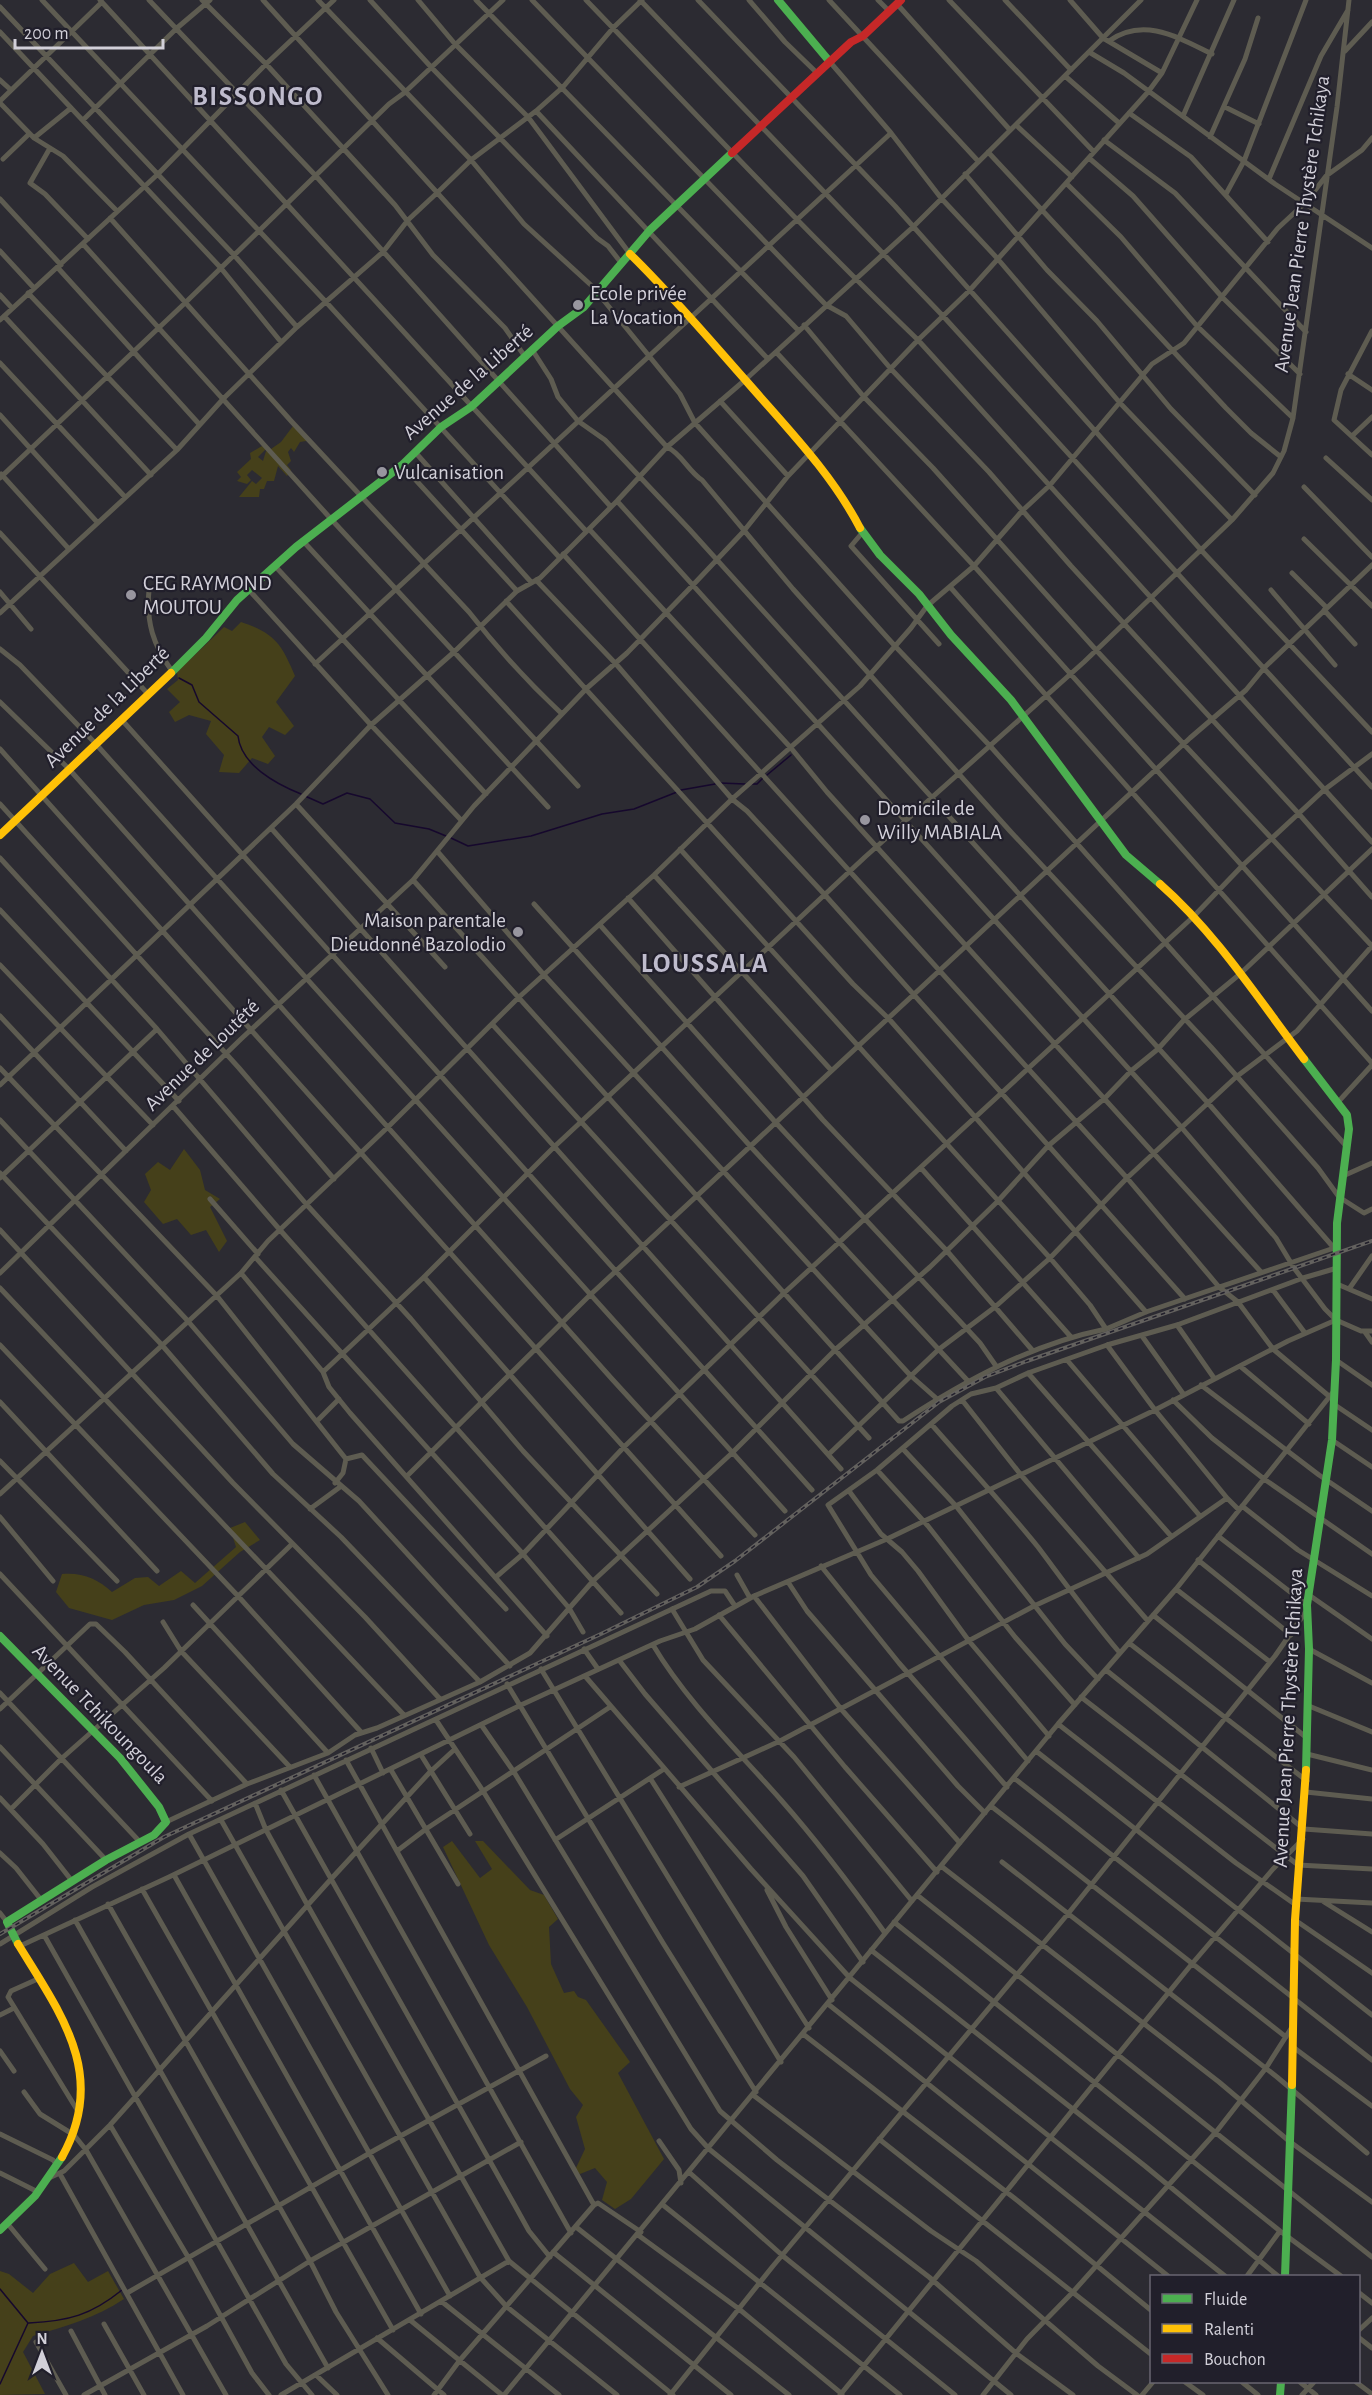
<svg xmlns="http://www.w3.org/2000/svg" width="1372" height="2395" viewBox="0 0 1372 2395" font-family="'Alegreya Sans',sans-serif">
<rect width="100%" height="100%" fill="#2c2b32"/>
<path fill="#45401a" d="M293,426l13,10v5l-6,1 -6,10 -3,-4 -3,4 3,9 -4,4 4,5 -4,6 -9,-10 -4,15h-7l-3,8h-4l-1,8h-20l13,-16 4,3 6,-6 -10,-8 -5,5 4,5 -4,4 -10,-3 4,-4 -4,-5 14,-13 -1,-6 12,-7 4,3 -8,8 5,4 3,-10 4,2 1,-4 10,-7z
M241,622c34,11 41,23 54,54l-19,26 18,24 -9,9 -16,-8 -7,10 13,19 -7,8 -16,-6 -13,15 -20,-1 5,-17 -18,-21 5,-13 -22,-6 -14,7 -6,-10 11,-10 -13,-13 11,-9 -1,-8 47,-45 8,4z
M184,1149l16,21 5,20 15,9 -10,8 17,34 -8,11 -13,-22 -15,5 -14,-16 -14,5 -19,-22 7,-12 -6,-16 13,-12 12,8z
M245,1522l15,18 -20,12 -38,34 -28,14 -30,5 -32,15 -43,-12 -13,-16 6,-18c20,-2 36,5 50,18l23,-14 13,-1 11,9 22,-15 14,12 41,-36 -6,-19z
M452,1841l28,37 12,-9 -17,-28h8l47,49 14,5 14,24 -9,8 2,37 13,29 10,-2 4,6 8,3 44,62 -12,11 46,86 -33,40 -16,10 -13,-9 5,-18 -12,-14 -15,6 -5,-4 10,-21 -9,-32 7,-12 -13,-16 -43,-82 -38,-62 -46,-98z
M74,2263l14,19 20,-11 16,28c-29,19 -58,27 -91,37l-10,16 22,42 -45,1v-124l9,3 24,19 17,-19z"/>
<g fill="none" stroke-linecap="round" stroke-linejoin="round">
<path stroke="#16082d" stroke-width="1.5" d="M179,678l13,7 7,17 39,34c3,29 38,48 63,58
M767,775l24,-20
M720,783l25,1
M752,784h5l6,-6
M681,790l34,-6
M305,796l18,8 24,-11 23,6 25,24 34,6 17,7
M451,838l17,8 63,-10 71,-22 32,-5 43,-17
M0,2289l28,34 -28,61
M29,2323c40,-2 62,-8 93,-33"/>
<path stroke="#5e5c51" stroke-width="5" d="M42,0l284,302 233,255
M100,0l486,531
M149,0l166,175 296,332
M202,0l64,64 129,141 38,50 72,73 21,30
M263,0l404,447c15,7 21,24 35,33l91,109 217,242 201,216 107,121 21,29 25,16 8,-4
M318,0l153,160 53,64 68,62 88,108 15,29 199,222 97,102 356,400
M370,0l61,67 166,171 11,8 14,18
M418,0l37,44 73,73 102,137
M476,0l322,330
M532,0l294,305 20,11 45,53 98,103 82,94 228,248 73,83
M586,0c110,114 218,230 332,340l454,502
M640,0l303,316 429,471
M698,0l197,206 306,344 171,182
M749,0l36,42 32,31
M829,0l149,161
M878,0l11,11
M949,0l145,152
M1005,0l66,70
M1070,0l33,38 59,35
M897,4l113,126
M0,7l234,248 63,72
M0,32l220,235 61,75
M1109,41c35,-25 70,-3 103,13
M1345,51l27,-29
M1089,52l35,21 151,111 97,64
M830,62l61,71 50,65 56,60 123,145 112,117
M1065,76l54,47
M0,80l11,10
M0,101l102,-99
M0,103l34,35 29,18 54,55
M1225,107l34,17
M536,111l232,248
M1129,113l62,44 77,85
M1183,116l51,-116
M83,120l94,-92 33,-28
M1016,125l56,52
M1210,137l35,-78 13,-41
M34,138l37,-30
M1104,140l71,53 131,139
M50,148l-20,35 15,11 43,45
M988,152l238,256 25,25 30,24
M1089,158l44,38 89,101 78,77
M3,159l26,-25
M965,174l82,96 50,51 74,88 84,86
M1269,179l52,-123 27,-46
M1067,184l54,53 76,89 96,92
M1226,194l18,-33 62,-161
M0,199l61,66
M110,218l182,204 177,190c28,36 59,70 93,102
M83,244l248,275 247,267
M0,251l34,37
M58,268l141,156
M28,293l149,157
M0,295l12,13
M4,316l147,159
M0,320l158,-146 108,-110 68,-64
M804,325l60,72 69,71 163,182 276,296
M1372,331l-31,59 -7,30 38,35
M533,351l18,28 7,18 20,24 27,19 85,90 518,573 126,145
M776,352l198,214 398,445
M0,363l125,134
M1348,374l24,16
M720,401l68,75
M0,415l97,107
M1352,436l20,-19
M415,452l116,130
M1326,458l46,42
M402,465l115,126
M1,474l67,74
M0,478l185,-175 204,-199 15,-11 99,-93
M1304,487l68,70
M617,501l565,627 94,110 18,30 31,41 11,11 25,11h11
M589,529l202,219 36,44 434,480
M0,533l148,161
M862,533l-11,13 88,98
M1304,539l68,67
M303,541l245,266
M563,554l564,624 92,109 19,15 35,47 57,48
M275,566l211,228
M1292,573l35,35
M536,580l80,84 116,135 15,12 78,84 360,404
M951,588l421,475
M149,590c-3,32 4,55 23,81
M249,590l122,135 90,95
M1271,590l64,75
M0,592l31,37
M506,601l347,383 36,35 257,293
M1324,610l31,34
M0,613l177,-163 47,-52 73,-71 86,-75 25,-32 30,-28 33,-32 65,-49 27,-24 50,-59 29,-28
M0,649l20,16 75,78 690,768
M315,664l576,-531
M0,702l69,67 543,610 143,156
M121,719l691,771
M0,749l721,807
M0,804l239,264 95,111
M296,804l149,163
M271,828l570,641
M680,849l370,409 40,47 16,24 40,-17 191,-65
M437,851l107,124 366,400 26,23
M0,858l157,171 150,176 104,114 112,132 134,143
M654,875l177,195
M413,880l486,541h4c63,-41 129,-77 203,-92
M628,898l195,222 124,131 86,100
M534,904l217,243 216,233
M0,910l179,191
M600,925l177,199 203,219 16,23
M0,965l153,160
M0,1016l126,135
M492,1024l377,414
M0,1068l217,228 129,163 -3,14 -8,10
M0,1085l296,-281 75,-79 83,-73 63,-61 23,-13 77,-77 50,-54 78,-67 168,-153 228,-227
M1339,1101l33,-36
M173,1106l107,124 341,383
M0,1120l187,200 106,124 66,57 151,165
M921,1168l150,169
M0,1173l161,171 112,130 68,63 139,145
M1343,1176l29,-13
M0,1178l157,-149
M210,1199l48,55
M0,1230l233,253 132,134 75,82
M255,1257l268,297 46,54 14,24
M0,1273l241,-234 172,-159 61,-74 113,-118 40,-35 66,-68 50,-53 45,-56 130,-136 51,-49 179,-199 14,-19 35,-73
M241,1273l82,99 6,15 21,26 197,223
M424,1277l266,302
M1337,1284l35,15
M0,1288l404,427
M1349,1289l23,-33
M1273,1290l32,43
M1177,1325l37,53
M1365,1332l7,10
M1142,1336l42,59
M0,1345l238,251 123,136
M1107,1345l48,65 72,88
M1067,1360l133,156
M1336,1360l36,25
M1240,1366l69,58
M323,1372l101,-95 130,-130 311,-290 219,-195 148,-142 41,-47 11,-22 9,-33 44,-311 12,-107
M1028,1373l143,163
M1201,1385l118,90 53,36
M996,1388l143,170
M962,1400l59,75 127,146
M1173,1400l39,38 52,41 108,75
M0,1402l157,169
M1335,1405l37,25
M317,1421l22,-22
M932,1425c35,40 72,80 106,122 27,36 53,72 82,106
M1332,1440l40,27
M903,1449l53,57 109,138 33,35
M829,1454l109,-104 57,-43 55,-49 77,-80 109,-101 61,-46 75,-85
M346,1459l16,-4 144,154
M0,1461l117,120
M877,1470l51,56 87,111 60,68
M407,1476l182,-180 601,-558 56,-48 19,-23 107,-102
M849,1491l32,43 21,18 16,19 51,70 80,95
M0,1494l241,-221 27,-32 120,-114 130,-129 136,-123 78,-76 128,-113 51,-58 16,-22 47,-40 48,-55 28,-26 102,-121 32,-21 94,-115 28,-26 20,-26 36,-26 10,-12
M1242,1506l56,44 74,46
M310,1509l30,-22
M0,1517l53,64
M1218,1536l89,69
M1198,1560l93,75
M821,1566l78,97 108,124
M0,1574l212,227
M737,1575l13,23
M496,1577l27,-23 101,-107 160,-154 409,-376 50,-52 81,-75 48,-36
M788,1582l19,29 151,175 27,27
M1176,1589l94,73
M1309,1595l63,44
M754,1596l87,113 119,134
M193,1605l135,148
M672,1609l31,51 91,97 118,144
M719,1615l126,152 92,105
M1153,1615l154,123
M163,1622l18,29 108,115
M1129,1643l178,138
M653,1645c34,57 84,105 128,155 37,42 71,87 104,133
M584,1649l14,20
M1309,1649l63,34
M619,1660l26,34 158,182 60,86
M541,1669l240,393
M1106,1670l198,159 68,5
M585,1676l166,193 99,109 375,298
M507,1684l156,259 93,149
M0,1693l140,149
M1081,1697l217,168 74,4
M1309,1706l63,26
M0,1709l90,-85h6l29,28 122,132
M436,1720l47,71 208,338 18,20 302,246
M1058,1724l178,139 60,42
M482,1726l32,46 206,339 57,49 152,117 88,77 56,41
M0,1747l106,113
M371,1748l12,25
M1036,1751l336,264
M1307,1754l65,16
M421,1755l49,79
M346,1760l248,445
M1028,1761l-157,-186 -43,-70 49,-35 75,-64 19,-12 25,-6 32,-15 79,-28 70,-20 126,-47 34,-10
M391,1770l67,114
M314,1775l257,458
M650,1778l159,250
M1014,1778l358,282
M679,1787l101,-46 254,-135 113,-52 80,-56 12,12
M281,1790l233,414 15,27 21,26
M1306,1792l66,7
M0,1798l43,46 29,37
M255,1803l11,27 42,76 201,355 164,134
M991,1806l295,231
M11,1809l50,-50 103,-91 128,-124
M221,1820l259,457 27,30 110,88
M166,1822l81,-38 81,-31 27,-18 22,-7 103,-46 50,-29 63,-72 139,-128 103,-103 95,-83 67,-65 51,-56 57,-48 26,-27 27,-22 26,-29 56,-46 132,-125
M189,1834l261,462
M555,1840l109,-71
M397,1851l29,-22 184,-122
M0,1853l16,15 26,33
M1002,1862l275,215 90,76
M941,1866l278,216 70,59 83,61
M174,1875l247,439
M142,1889l251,441
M767,1890l19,37 46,73
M917,1895l455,362
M1296,1899l76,4
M1324,1902l48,30
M108,1904l202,357 26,51 52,83
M0,1913l7,9
M75,1920l253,448
M1295,1920l77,53
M894,1922l386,309 61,45
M44,1935l242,429 26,31
M0,1944l92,-57 97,-53 522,-243h14l10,15
M20,1946l149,-69 352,-172 139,-64 35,-12 59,-33 133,-57 268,-129 133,-69 48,-21
M871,1950l274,216 133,110
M40,1978l-29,13 -3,6 71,116
M828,2004l340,272
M0,2015l14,-7
M803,2034l215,167 134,110
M1293,2047l79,59
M0,2051l14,20
M24,2092l16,22 34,21 12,15 140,245
M753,2095l178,136 45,30 122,105 39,29
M110,2125l81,137 61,111 17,22
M0,2134l53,26 4,5
M879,2139l273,216
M659,2141l20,29 2,13
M0,2173l38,19
M690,2173l93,83 172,139
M60,2174l123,221
M49,2178l15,-7 46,-46 222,-247 98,-106 25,-23
M663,2205l237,190
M7,2223l38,46
M576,2227l213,168
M638,2235l101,74 103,85
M553,2252l178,143
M1247,2276l33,-45
M1358,2292l14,11
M127,2293l248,-143 171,-94
M441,2301l118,94
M410,2320l92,75
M104,2324l40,71
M71,2331l34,64
M1358,2331l14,-13
M1358,2337l14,11
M377,2338l67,57
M36,2342l30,53
M316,2375l21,20
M1185,2382l18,13
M1242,2382l16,13
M1300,2382l16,13
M1356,2382l16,12
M84,2395l123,-69 103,-65 211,-119
M281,2395l228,-134
M434,2395l26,-35 134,-155 4,-2 43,29
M504,2395l554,-671 118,-135 158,-198
M670,2395l103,-129 294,-351 208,-259 32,-46
M840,2395l351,-430 82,-96 30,-30
M983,2395l44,-56 45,-46 144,-161 50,-64 26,-41
M1142,2395l11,-13
M1302,2395l12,-13"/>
<path stroke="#4caf50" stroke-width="8" d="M778,0l52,62
M860,528l20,27 39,39 32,41 60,65 115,155 34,29
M171,673l35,-35 31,-38 59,-53 106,-82 39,-38 30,-20 87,-81 26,-19 66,-77 82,-77
M1304,1059l43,56 2,14 -12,94 -1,137 -4,80 -25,165 2,44 -3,121
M0,1636l120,122 39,49 7,15 -12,13 -48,25 -99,62 11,22
M0,2230l35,-34 27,-39
M1285,2276l7,-191
M1280,2395l1,-13"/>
<path stroke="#ffc107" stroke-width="8" d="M630,254c42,41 79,85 118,129 40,46 84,91 112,145
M0,835l171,-162
M1160,884c56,49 99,116 144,175
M18,1944c43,70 90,131 44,213
M1292,2085l3,-165 11,-150"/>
<path stroke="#c62828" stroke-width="8" d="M732,153l119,-111 12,-6 38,-36"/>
<defs>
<path id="rail" d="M0,1934l164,-97 439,-204 94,-46 38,-26 204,-159 46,-25 42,-16 345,-120"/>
</defs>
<use href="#rail" stroke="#63615e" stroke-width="4"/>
<use href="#rail" stroke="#211f2b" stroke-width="1.5" stroke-dasharray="4.5" stroke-linecap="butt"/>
</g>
<g fill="#98969f" stroke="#211f2b" stroke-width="2">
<circle cx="578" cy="305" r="6"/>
<circle cx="382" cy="472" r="6"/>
<circle cx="131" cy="595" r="6"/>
<circle cx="865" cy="820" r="6"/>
<circle cx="518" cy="932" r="6"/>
</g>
<g text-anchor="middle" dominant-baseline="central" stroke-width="4.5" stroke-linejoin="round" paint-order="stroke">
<g font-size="21" fill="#d2d0d9" stroke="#211f2b">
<text transform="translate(1302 224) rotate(-82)">Avenue Jean Pierre Thystère Tchikaya</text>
<text transform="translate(468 382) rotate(-41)">Avenue de la Liberté</text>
<text transform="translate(107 707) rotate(-44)">Avenue de la Liberté</text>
<text transform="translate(202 1055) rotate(-44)">Avenue de Loutété</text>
<text transform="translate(100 1714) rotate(46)">Avenue Tchikoungoula</text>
<text transform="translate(1288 1718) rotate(-87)">Avenue Jean Pierre Thystère Tchikaya</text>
</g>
<g font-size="21" fill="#d2d0d9" stroke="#211f2b" text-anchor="start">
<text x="590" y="293">Ecole privée<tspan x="590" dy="24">La Vocation</tspan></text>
<text x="394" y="472">Vulcanisation</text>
<text x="143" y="583">CEG RAYMOND<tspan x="143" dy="24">MOUTOU</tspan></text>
<text x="877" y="808">Domicile de<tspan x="877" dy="24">Willy MABIALA</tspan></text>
<text x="506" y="920" text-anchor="end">Maison parentale<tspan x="506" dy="24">Dieudonné Bazolodio</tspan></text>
</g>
<g font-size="27" font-weight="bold" letter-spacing="1.5" fill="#bfbccd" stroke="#211f2b">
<text x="258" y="96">BISSONGO</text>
<text x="705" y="963">LOUSSALA</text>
</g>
</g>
<rect x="1150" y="2275" width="210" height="108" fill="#211f2b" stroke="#686671" stroke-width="1.5"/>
<rect x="1162" y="2294" width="30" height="9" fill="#4caf50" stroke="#686671" stroke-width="1.5"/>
<text x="1204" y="2305" font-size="18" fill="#d2d0d9">Fluide</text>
<rect x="1162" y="2324" width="30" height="9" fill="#ffc107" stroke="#686671" stroke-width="1.5"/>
<text x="1204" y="2335" font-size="18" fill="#d2d0d9">Ralenti</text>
<rect x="1162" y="2354" width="30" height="9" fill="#c62828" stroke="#686671" stroke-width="1.5"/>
<text x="1204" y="2365" font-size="18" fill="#d2d0d9">Bouchon</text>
<g transform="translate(42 2353)" stroke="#211f2b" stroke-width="4.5" paint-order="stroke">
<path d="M0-4.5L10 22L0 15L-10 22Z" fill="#d2d0d9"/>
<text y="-9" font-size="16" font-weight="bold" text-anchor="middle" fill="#d2d0d9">N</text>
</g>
<path d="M15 39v9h148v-9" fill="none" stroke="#d2d0d9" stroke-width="3"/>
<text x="24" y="39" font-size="18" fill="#d2d0d9" stroke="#211f2b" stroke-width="4.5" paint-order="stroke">200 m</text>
</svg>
